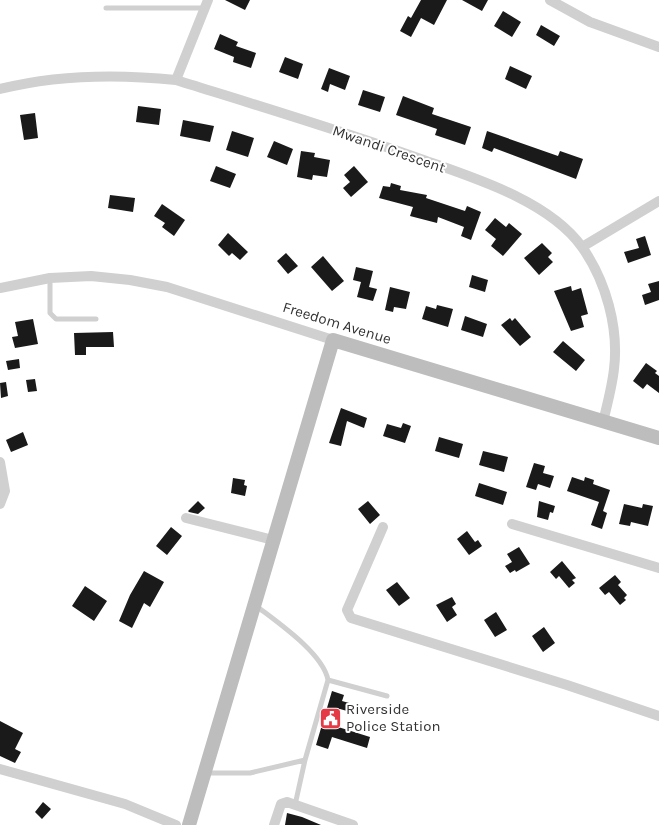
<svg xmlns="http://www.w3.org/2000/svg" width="659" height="825" viewBox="0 0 659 825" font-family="Karla,sans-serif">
<rect width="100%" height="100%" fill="#fff"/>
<path fill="#1a1a1a" d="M225,0h25l-5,10z
M421,0h26l-13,25 -13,-7 -10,19 -11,-6 8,-15 3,2z
M462,0h26l-6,11z
M503,11l18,11 -9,15 -18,-11z
M541,25l19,11 -6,10 -18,-11z
M220,34l18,8 -2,4 20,7 -5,15 -18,-6 1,-5 -20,-8z
M285,57l18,7 -5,15 -19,-7z
M510,66l22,10 -6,13 -21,-10z
M329,68l21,8 -5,14 -15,-6 -2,8 -7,-3z
M363,90l22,7 -5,15 -22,-7z
M403,96l31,12 -2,6 39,13 -6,18 -30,-10 2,-6 -41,-14z
M138,106l23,3 -2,16 -23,-3z
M35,113l3,25 -14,2 -4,-25z
M183,120l31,6 -4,16 -30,-6z
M232,131l22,7 -6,19 -22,-7z
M487,131l71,25 2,-5 23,8 -7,20 -82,-31 -2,4 -10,-4z
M274,141l19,8 -6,16 -20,-8z
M301,151l14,2 -1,4 16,3 -3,17 -14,-2 -1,5 -15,-3z
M216,166l20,8 -6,14 -20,-7z
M354,166l14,16 -17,15 -8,-9 7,-6 -6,-7z
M391,183l10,3 -1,4 27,5 -1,3 39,13 2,-5 14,6 -10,28 -10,-4 3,-9 -26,-10 -1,6 -27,-7 3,-9 -34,-9 4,-12 7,1z
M110,195l25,3 -2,14 -25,-4z
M162,204l23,16 -11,16 -12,-9 3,-4 -11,-7z
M495,218l11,9 3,-4 13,11 -19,22 -12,-10 5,-7 -11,-9z
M228,233l20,19 -8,8 -8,-7 -3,3 -11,-11z
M645,236l6,19 -23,8 -4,-11 15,-4 -3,-9z
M542,243l10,10 -4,4 5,5 -14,13 -15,-17z
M286,253l12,13 -10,8 -11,-13z
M323,256l21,25 -12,10 -21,-24z
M356,267l17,4 -4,16 8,2 -4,12 -16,-4 4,-15 -8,-2z
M472,275l16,5 -3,12 -16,-5z
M659,281v19l-14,5 -3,-10 9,-3 -3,-8z
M571,286l1,5 9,-3 7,26 -7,2 3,11 -13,4 -17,-40z
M390,287l20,5 -4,17 -12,-2 -1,5 -8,-2z
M437,305l16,4 -5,18 -26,-8 4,-13 10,3z
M465,316l22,8 -4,13 -22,-7z
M510,318l2,3 3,-3 16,19 -11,9 -19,-21z
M33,319l5,25 -23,4 -3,-11 6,-1 -3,-14z
M113,332l1,15h-28v8h-11l-1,-22z
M563,341l22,19 -9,11 -23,-19z
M19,359l1,9 -12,2 -2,-9z
M646,363l11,8 -2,2 4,3v17l-12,-9 -4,5 -10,-8z
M35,379l2,12 -9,1 -2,-12z
M6,382l2,14 -7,2 -1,-15z
M341,408l26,10 -3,10 -17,-7 -6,25 -12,-3z
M403,423l8,3 -6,17 -22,-7 4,-12 14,4z
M23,432l5,13 -17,7 -5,-12z
M439,437l24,7 -4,14 -24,-7z
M483,451l25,6 -4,15 -25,-7z
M534,463l11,3 -2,7 11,3 -4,12 -12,-4 -2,6 -10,-3z
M572,477l12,4 1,-4 9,3 -1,4 17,6 -7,21 4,2 -5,16 -11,-4 8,-23 -32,-11z
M233,478l12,2 -1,5 3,1 -2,10 -14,-3z
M479,483l28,9 -4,13 -28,-9z
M198,501l7,7 -7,6 -9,-2 -1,-1z
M368,501l12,14 -10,9 -12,-15z
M539,501l16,5 -2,7 -3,-1 -2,8 -11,-3z
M624,504l18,4 1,-4 10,2 -5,20 -17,-4 -1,4 -11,-2z
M171,527l11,9 -15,19 -11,-9z
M467,531l8,11 3,-2 4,6 -13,9 -12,-16z
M519,547l11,17 -14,8 -1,-2 -5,3 -5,-7 7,-4 -5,-8z
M562,561l14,17 -4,2 3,3 -6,5 -10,-12 -3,3 -6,-7z
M144,571l20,11 -14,25 -6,-4 -12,25 -13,-7 11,-26z
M615,575l6,7 -3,3 9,10 -3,3 2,2 -6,5 -11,-13 -4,3 -6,-7z
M397,582l13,16 -11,8 -13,-16z
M85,586l22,15 -13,20 -22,-15z
M452,597l4,7 -4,3 5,8 -10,7 -11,-17z
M496,612l11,18 -12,7 -11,-17z
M544,627l11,16 -12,9 -11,-16z
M332,691l12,4 -2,6 7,2 -2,8 -7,-2 -5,17 35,11 -3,11 -35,-11 -4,12 -12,-4z
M0,721l23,12 -8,16 6,3 -6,11 -15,-7z
M43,802l8,7 -9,10 -7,-7z
M287,813l15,4 19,8h-36z"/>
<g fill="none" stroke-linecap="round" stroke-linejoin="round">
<path stroke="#d0d0d0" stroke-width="5" d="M106,8h98
M50,278v35l6,6h40
M255,605c22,17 68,48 73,75l-23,80 -10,45
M328,680l59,16
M206,773h44l55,-13"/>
<path stroke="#d0d0d0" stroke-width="10" d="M550,0l40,22 69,25
M176,80l32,-80
M0,89c56,-14 118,-15 176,-9 80,25 160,49 239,77 53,19 133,42 167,90 24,34 37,81 32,122 -2,18 -7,36 -11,53
M582,247l77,-46
M0,288l50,-10 41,-2 39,4 37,7 166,53
M0,462l5,29 -5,13
M186,518l87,22
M512,524l147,44
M383,527l-36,83 4,8 216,67 92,31
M0,769l125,35 51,21
M274,825l7,-21 6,-2 66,23"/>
<path stroke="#bdbdbd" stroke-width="14" d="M189,825l144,-485 326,98"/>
</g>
<defs>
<symbol id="civic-square" viewBox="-11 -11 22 22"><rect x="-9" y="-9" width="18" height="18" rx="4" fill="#e63946" stroke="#fff"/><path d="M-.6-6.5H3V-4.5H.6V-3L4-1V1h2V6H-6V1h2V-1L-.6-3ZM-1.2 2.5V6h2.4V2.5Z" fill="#fff"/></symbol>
</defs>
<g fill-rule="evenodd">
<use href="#civic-square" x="318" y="706" width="25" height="25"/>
</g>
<g text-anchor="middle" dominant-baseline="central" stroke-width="4" stroke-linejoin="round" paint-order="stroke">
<g font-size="15" fill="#333" stroke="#fff">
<text transform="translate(389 149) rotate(19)">Mwandi Crescent</text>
<text transform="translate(337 323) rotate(17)">Freedom Avenue</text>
</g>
<g font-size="15" fill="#333" stroke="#fff" text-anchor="start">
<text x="346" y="709">Riverside<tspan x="346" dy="17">Police Station</tspan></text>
</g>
</g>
</svg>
